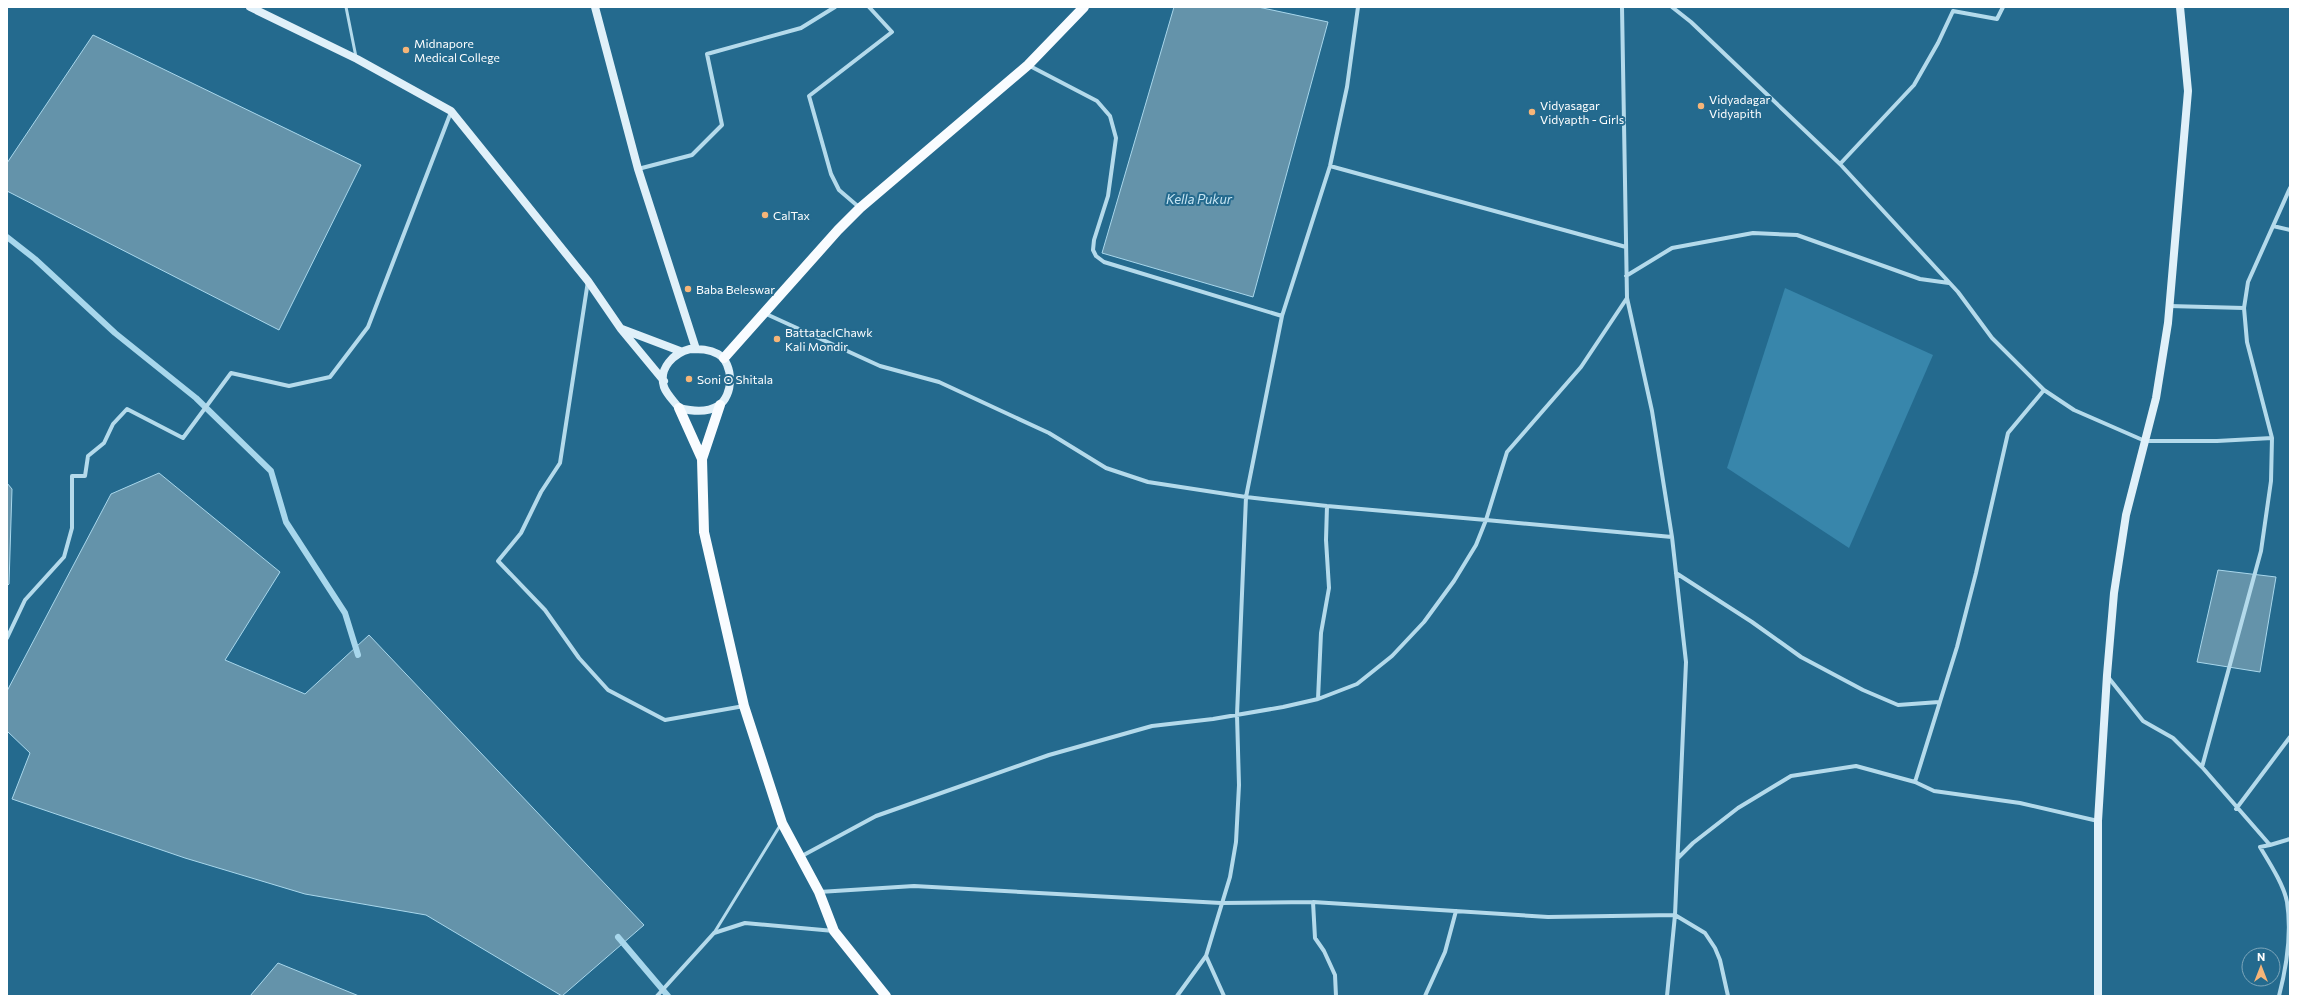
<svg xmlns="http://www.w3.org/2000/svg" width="2297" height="1003" viewBox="0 0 2297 1003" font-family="Commissioner,sans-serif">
<rect width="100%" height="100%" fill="#246a8e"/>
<path fill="#3886ab" d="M1785,288l148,67 -84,193 -122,-80z"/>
<path fill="#6493aa" stroke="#a8d7ec" d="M1174,7h84l70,15 -75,275 -151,-44z
M93,35l268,130 -82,165 -272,-139v-28z
M159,473l121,99 -55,88 80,34 64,-59 275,290 -82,71 -136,-81 -121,-21 -120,-36 -173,-59 18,-46 -23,-22v-40l104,-197z
M7,483l5,6 -3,95 -2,2z
M2218,570l58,7 -16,95 -63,-10z
M278,963l81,33h-109z"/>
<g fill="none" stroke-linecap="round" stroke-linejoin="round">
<path stroke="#a8d7ec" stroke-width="6" d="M7,237l28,22 80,74 81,65 75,73 15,51 59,91 13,42
M618,937l50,59"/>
<path stroke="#b4daeb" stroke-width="3" d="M346,7l10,50
M714,933l67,-109"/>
<path stroke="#b4daeb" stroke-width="4" d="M1622,7l5,291 25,113 20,126 14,125 -11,253 -8,81
M1672,7l19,15 149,142 118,128 34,46 52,52 30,20 71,31h72l55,-3
M1028,65l69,36 13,15 6,22 -8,58 -14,44 -1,10 3,6 8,6 178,54
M1840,164l74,-79 24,-42 15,-32 44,8 6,-12
M1330,166l296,81
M638,169l54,-14 30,-30 -15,-71 94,-26 34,-21
M860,208l-21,-18 -8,-16 -22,-78 83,-64 -23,-25
M2273,226l17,4
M1626,276l46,-28 81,-15 44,2 123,44 29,4
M588,281l-28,182 -19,29 -20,41 -23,28 47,49 34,48 29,32 57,30 79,-14
M2169,306l75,2
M764,313l116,53 59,16 110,51 57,35 42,14 98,15 81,9 159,14 21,-68 74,-85 46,-69
M1676,573l76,49 49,35 62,33 35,15 41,-3
M7,638l18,-38 39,-43 8,-29v-52h13l3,-20 16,-13 9,-19 14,-15 56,29 48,-65 58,13 41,-9 38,-50 83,-215
M2108,677l35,44 30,17 29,29 68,78 -10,2c9,15 24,38 27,55 5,32 0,63 -8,94
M1318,699l3,-66 8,-45 -3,-48 1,-34
M2202,767l59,-216 10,-70 1,-43 -25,-96 -3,-34 4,-26 42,-94
M1915,782l42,-135 19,-74 32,-140 36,-43
M2236,809l54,-72
M2270,845l20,-6
M800,857l76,-41 173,-61 103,-29 61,-7 70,-12 35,-8 39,-15 35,-28 32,-34 30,-41 22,-36 10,-25 186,17
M1678,858l15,-15 45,-35 53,-32 65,-10 59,16 19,9 86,12 78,18
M819,892l95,-6 307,17 92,-1 235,15 127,-2 30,18 10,15 5,12 8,36
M1313,902l2,36 9,13 11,24 1,21
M1206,956l18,40
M657,996l57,-63 31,-10 89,8
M1177,996l29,-40 24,-79 6,-35 3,-57 -2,-70 9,-218 36,-181 48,-150 17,-79 11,-80
M1425,996l20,-44 11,-41"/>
<path stroke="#e0f0f9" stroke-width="8" d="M250,7l107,52 94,52 137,170 33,48 43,52
M595,7l43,162 58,180
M622,329l58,22
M690,349c10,0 19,0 28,5 16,9 16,42 0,52 -12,7 -26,5 -39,2 -5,-7 -12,-13 -15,-21 -6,-19 10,-34 26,-38z
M2098,996v-175l9,-146 7,-82 12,-78 30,-117 12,-75 20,-232 -8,-84"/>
<path stroke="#f9fcff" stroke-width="10" d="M724,358l114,-128 22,-22 168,-143 56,-58
M720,405l-18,54 2,73 40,174 38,117 37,69 15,39 52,65
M679,408l23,51"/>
</g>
<g fill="#f6b578" stroke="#246a8e" stroke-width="1.5">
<circle cx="406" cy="50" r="4"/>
<circle cx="1701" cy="106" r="4"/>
<circle cx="1532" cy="112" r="4"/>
<circle cx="765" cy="215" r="4"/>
<circle cx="688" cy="289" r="4"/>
<circle cx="777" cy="339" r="4"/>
<circle cx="689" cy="379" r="4"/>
</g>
<g text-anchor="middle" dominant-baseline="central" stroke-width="4" stroke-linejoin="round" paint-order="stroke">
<g font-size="12" fill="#fff" stroke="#246a8e" text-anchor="start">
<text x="414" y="43">Midnapore<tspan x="414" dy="14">Medical College</tspan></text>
<text x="1709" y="99">Vidyadagar<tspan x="1709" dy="14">Vidyapith</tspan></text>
<text x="1540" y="105">Vidyasagar<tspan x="1540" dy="14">Vidyapth - Girls</tspan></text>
<text x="773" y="215">CalTax</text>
<text x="696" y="289">Baba Beleswar</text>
<text x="785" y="332">BattataclChawk<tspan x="785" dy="14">Kali Mondir</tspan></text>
<text x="697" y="379">Soni O Shitala</text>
</g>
<g font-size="13" font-style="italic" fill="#c6e5f3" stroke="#246a8e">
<text x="1199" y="199">Kella Pukur</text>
</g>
</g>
<rect width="2297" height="1003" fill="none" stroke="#ffffff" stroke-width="16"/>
<g transform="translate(2261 967)"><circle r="19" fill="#246a8e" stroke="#7ca6bb"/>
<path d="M0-3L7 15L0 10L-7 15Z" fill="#f6b578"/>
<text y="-6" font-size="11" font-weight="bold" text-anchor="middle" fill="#ffffff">N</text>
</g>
</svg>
